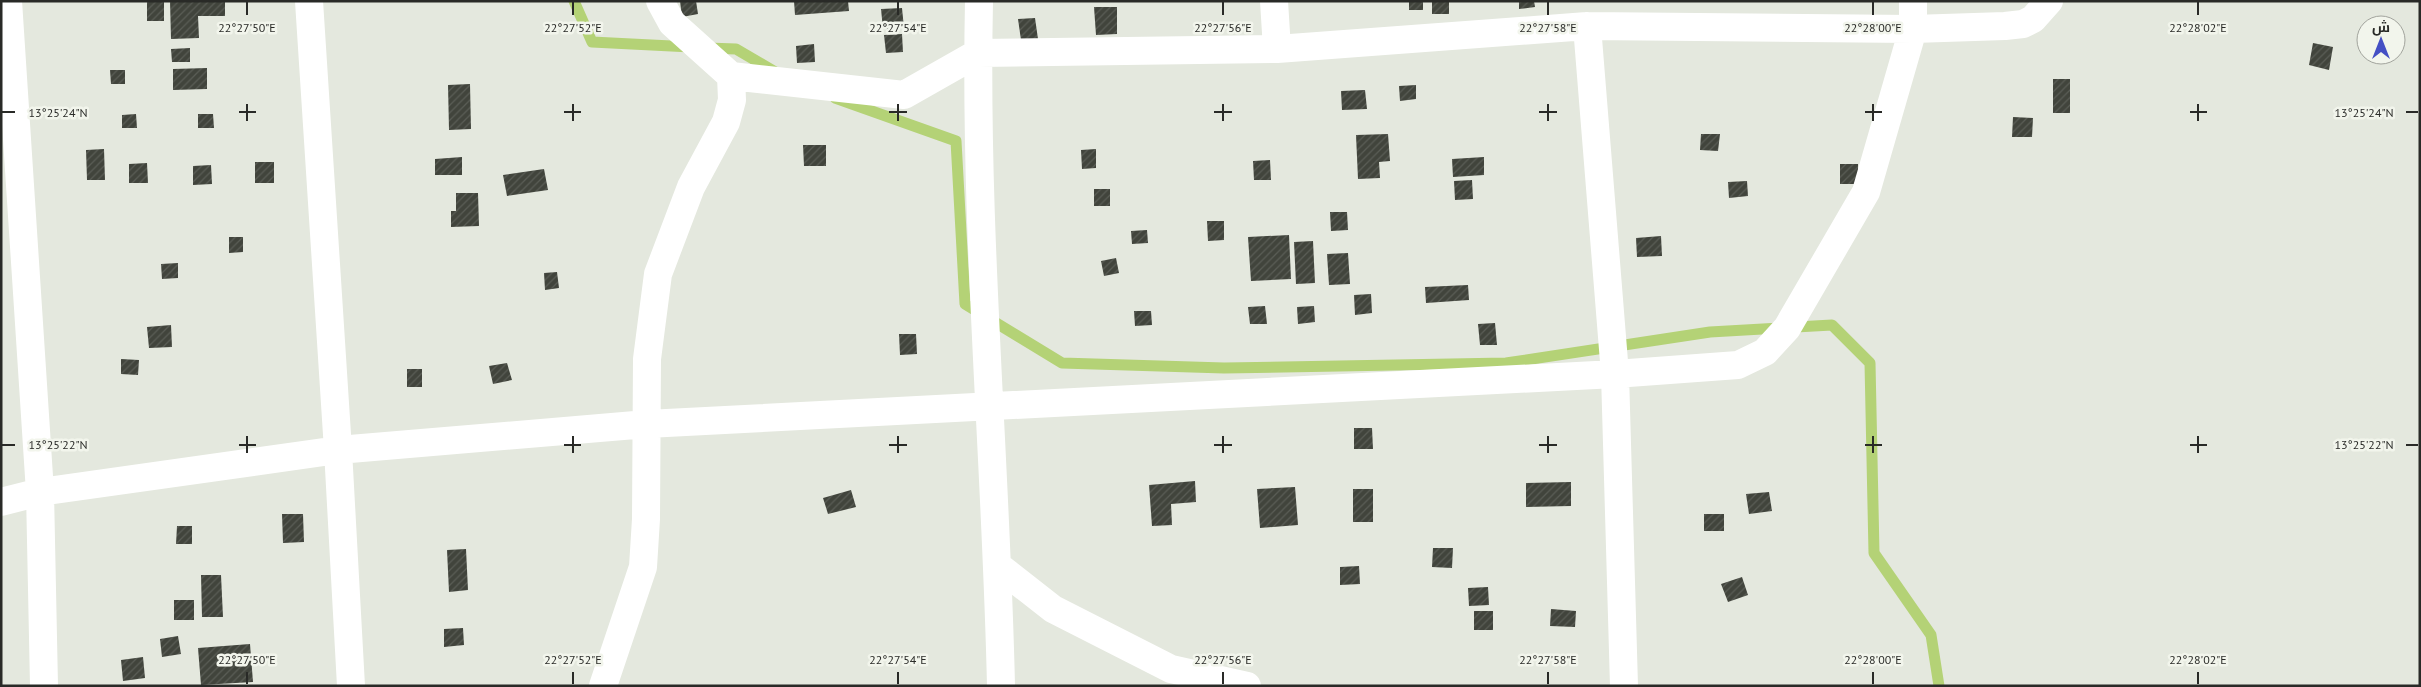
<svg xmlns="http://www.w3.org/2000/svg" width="2421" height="687" viewBox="0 0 2421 687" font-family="'PT Sans',Cairo,sans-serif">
<defs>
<pattern id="building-hatch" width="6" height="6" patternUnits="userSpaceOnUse" patternTransform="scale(1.25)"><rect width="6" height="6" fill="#41443c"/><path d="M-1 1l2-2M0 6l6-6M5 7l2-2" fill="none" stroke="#5a5d56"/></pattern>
</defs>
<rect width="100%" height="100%" fill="#e4e8de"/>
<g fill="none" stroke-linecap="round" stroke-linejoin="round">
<path stroke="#b4d276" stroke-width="11" d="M574,1l18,41 99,5
M707,48l29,1 41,24
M835,98l121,43 9,163 97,59 162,5 282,-5 204,-31 122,-7 38,38 4,190 57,82 8,51"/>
</g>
<path fill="url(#building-hatch)" d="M147,1h17v20h-17z
M170,1h55v15h-27l1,22 -28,1z
M680,1h16l2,13 -16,3z
M794,1h54l1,10 -54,4z
M1409,1h14v9h-14z
M1432,1h17v13h-17z
M1519,1h15l1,6 -16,2z
M1094,7h23v27l-21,1z
M902,8l2,20 -21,1 -2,-20z
M1035,18l3,21 -17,1 -3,-21z
M902,34l1,18 -17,1 -2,-18z
M2313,43l20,4 -4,23 -20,-5z
M814,44l1,18 -18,1 -1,-17z
M190,48v14h-18l-1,-13z
M207,68v21l-34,1v-21z
M110,70h15v14h-14z
M2053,79h17v34h-17z
M470,84l1,45 -22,1 -1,-45z
M1416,85v14l-16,2 -1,-15z
M1365,90l2,19 -25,1 -1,-19z
M136,114l1,14h-15v-13z
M198,114h15l1,14h-16z
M2013,117l20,1 -1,19h-20z
M1388,134l2,27 -11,1 1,16 -22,1 -2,-44z
M1701,134h19l-2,17 -18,-1z
M803,145h23v21h-22z
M104,149l1,31h-18l-1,-30z
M1096,149v19l-14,1 -1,-19z
M462,157v18h-27v-16z
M1484,157v18l-31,2 -1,-18z
M1270,160l1,20h-17l-1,-19z
M255,162h19v21h-19z
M147,163l1,20h-19v-19z
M1840,164h18v20h-18z
M211,165l1,19 -19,1v-19z
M544,169l4,21 -41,6 -4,-21z
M1472,180l1,19 -18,1 -1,-19z
M1747,181l1,15 -19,2 -1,-16z
M1094,189h16v17h-16z
M456,193h22l1,33 -28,1v-16h5z
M1330,212h17l1,18 -17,1z
M1207,221h17v19l-16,1z
M1147,230l1,13 -16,1 -1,-13z
M1289,235l2,44 -40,2 -3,-44z
M1661,236l1,20 -25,1 -1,-19z
M229,237h14v15l-14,1z
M1313,241l2,42 -19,1 -2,-42z
M1348,253l2,31 -21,1 -2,-31z
M1116,258l3,15 -15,3 -3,-15z
M178,263v15l-16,1 -1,-15z
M557,272l2,16 -14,2 -1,-17z
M1468,285l1,15 -43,3 -1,-16z
M1371,294l1,19 -17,2 -1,-20z
M1265,306l2,18h-17l-2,-17z
M1314,306l1,16 -17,2 -1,-17z
M1134,311h17l1,14 -17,1z
M1495,323l2,22h-17l-2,-21z
M171,325l1,22 -23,1 -2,-21z
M899,334h17l1,20 -17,1z
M121,359l18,1 -1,15 -17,-1z
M507,363l5,17 -19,4 -4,-18z
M407,369h15v18h-15z
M1354,428h18l1,21h-19z
M1195,481l1,21 -25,2 1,21 -20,1 -3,-41z
M1571,482v24l-45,1v-24z
M1295,487l3,38 -38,3 -3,-39z
M1353,489h20v33h-20z
M851,490l5,17 -28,7 -5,-16z
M1769,492l3,19 -23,3 -3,-20z
M282,514h21l1,28 -21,1z
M1704,514h20v17h-20z
M177,526h15v18h-16z
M1433,548h20l-1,20 -20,-1z
M466,549l2,41 -19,2 -2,-42z
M1359,566l1,18 -20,1v-18z
M201,575h20l2,42h-21z
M1742,577l6,18 -20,7 -7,-18z
M1488,587l1,18 -20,1 -1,-18z
M174,600h20v20h-20z
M1551,609l25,2 -1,16 -25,-1z
M1474,611h19v19h-19z
M463,628l1,17 -20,2v-18z
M178,636l3,18 -19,3 -2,-18z
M250,644l3,38 -52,3 -3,-37z
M143,657l2,21 -22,3 -2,-21z"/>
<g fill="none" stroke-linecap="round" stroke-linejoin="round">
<path stroke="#fff" stroke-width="28" d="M8,1l32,491 4,194
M309,1l29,449 13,236
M660,1l12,22 59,53
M979,1c-5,229 17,457 22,685
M1274,1l3,48
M1587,26l28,348 9,312
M1,502l39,-10 298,-42 309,-26 968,-50 123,-9 27,-13 22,-24 79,-136 47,-163v-28
M998,566l55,43 118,60 76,17
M603,686l40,-119 3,-48 1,-160 11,-85 33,-87 35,-65 6,-22 -1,-24 173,19 74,-42 299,-4 310,-23 326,3 92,-3 18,-2 10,-5 16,-18"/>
</g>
<path fill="none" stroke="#292a27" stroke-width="2" d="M247,2v13M573,2v13M898,2v13M1223,2v13M1548,2v13M1873,2v13M2198,2v13M247,104v17M573,104v17M898,104v17M1223,104v17M1548,104v17M1873,104v17M2198,104v17M2,112h13M239,112h17M564,112h17M889,112h18M1214,112h18M1539,112h18M1865,112h17M2190,112h17M2406,112h12M247,436v17M573,436v17M898,436v17M1223,436v17M1548,436v17M1873,436v17M2198,436v17M2,445h13M239,445h17M564,445h17M889,445h18M1214,445h18M1539,445h18M1865,445h17M2190,445h17M2406,445h12M247,672v12M573,672v12M898,672v12M1223,672v12M1548,672v12M1873,672v12M2198,672v12"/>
<g font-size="12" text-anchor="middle" fill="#292a27" stroke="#f2f5ec" stroke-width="5" stroke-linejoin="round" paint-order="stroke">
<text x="247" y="32">22°27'50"E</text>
<text x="573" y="32">22°27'52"E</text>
<text x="898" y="32">22°27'54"E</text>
<text x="1223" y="32">22°27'56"E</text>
<text x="1548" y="32">22°27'58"E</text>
<text x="1873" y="32">22°28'00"E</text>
<text x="2198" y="32">22°28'02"E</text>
<text x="58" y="117">13°25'24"N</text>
<text x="2364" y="117">13°25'24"N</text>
<text x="58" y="449">13°25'22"N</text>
<text x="2364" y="449">13°25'22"N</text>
<text x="247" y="664">22°27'50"E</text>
<text x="573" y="664">22°27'52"E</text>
<text x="898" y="664">22°27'54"E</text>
<text x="1223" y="664">22°27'56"E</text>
<text x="1548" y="664">22°27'58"E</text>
<text x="1873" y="664">22°28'00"E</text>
<text x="2198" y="664">22°28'02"E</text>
</g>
<rect width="2421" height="687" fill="none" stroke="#292a27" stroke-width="5"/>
<g transform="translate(2381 40)"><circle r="24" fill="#f2f5ec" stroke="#a2a49d"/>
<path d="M0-4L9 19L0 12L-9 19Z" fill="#444fc4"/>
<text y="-8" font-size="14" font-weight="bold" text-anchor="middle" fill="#292a27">ش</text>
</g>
</svg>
